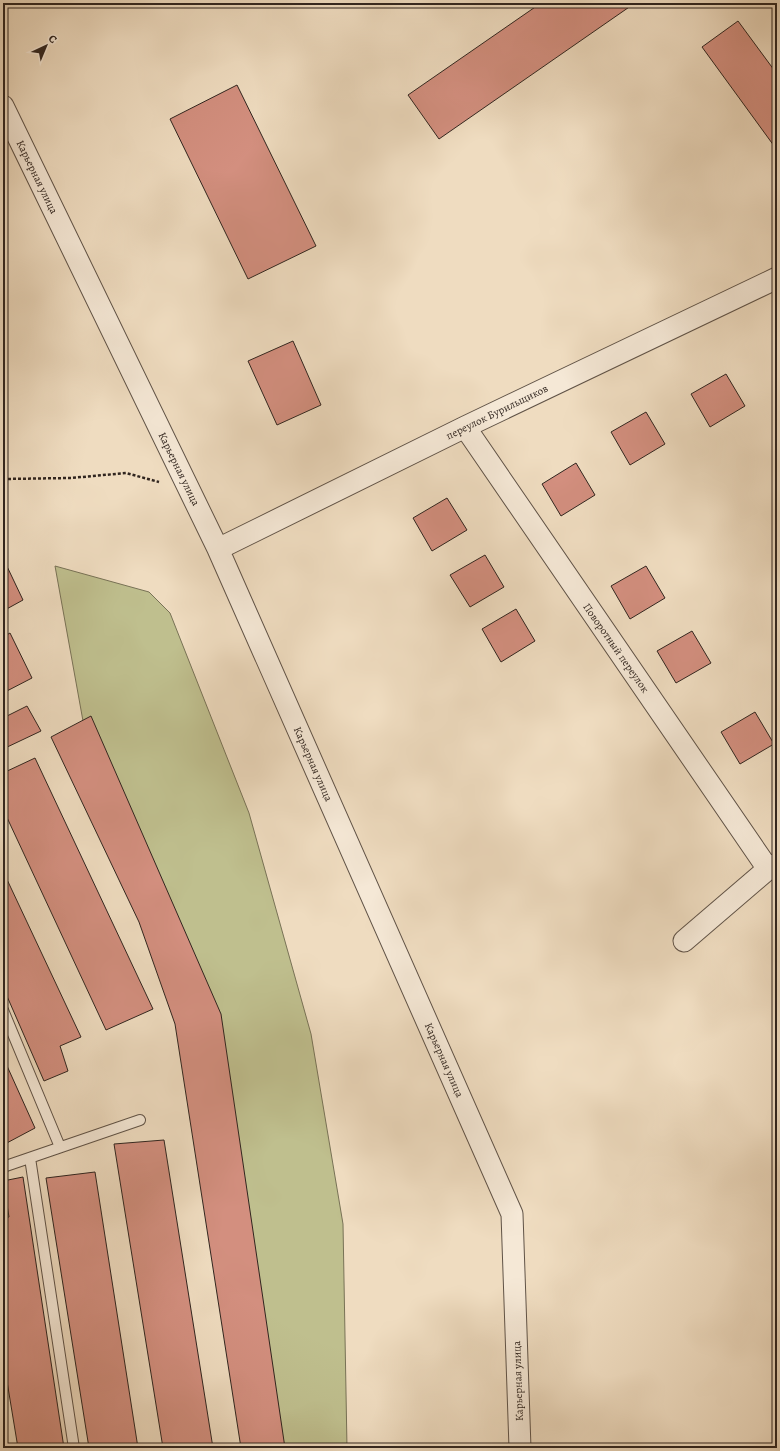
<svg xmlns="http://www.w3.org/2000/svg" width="780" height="1451" viewBox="0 0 780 1451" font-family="Alegreya,serif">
<rect width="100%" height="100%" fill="#efdcc0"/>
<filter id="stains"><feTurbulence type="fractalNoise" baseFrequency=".005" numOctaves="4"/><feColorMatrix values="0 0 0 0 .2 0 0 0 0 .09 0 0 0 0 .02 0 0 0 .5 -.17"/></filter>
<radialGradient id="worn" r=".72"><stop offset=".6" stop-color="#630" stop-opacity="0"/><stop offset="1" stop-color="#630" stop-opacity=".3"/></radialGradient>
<path fill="#bfbf8e" stroke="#787256" d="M55,566l94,26 21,21 79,200 62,221 32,190 4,224h-90l-40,-346 -134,-381z"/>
<path fill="#d38f7f" stroke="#30251f" d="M541,3h94l-196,136 -31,-44z
M738,21l39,53v76l-75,-103z
M237,85l79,161 -68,33 -78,-160z
M293,341l28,64 -44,20 -29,-64z
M726,374l19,32 -35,21 -19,-33z
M646,412l19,32 -35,21 -19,-33z
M576,463l19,32 -34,21 -19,-32z
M447,498l20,32 -35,21 -19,-33z
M485,555l19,32 -34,20 -20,-32z
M3,558l20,42 -20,11z
M646,566l19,32 -35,21 -19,-33z
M516,609l19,32 -34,21 -19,-33z
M692,631l19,32 -35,20 -19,-32z
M10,633l22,45 -29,15v-56z
M27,706l14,25 -38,18v-31z
M755,712l19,32 -34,20 -19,-32z
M91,716l130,298 64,434h-44l-66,-424 -36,-102 -88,-185z
M35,758l118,251 -47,21 -103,-221v-36z
M3,871l78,166 -21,9 8,25 -24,10 -41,-94z
M3,1057l32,71 -32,17z
M164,1140l49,308h-50l-49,-304z
M95,1172l43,276h-49l-43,-270z
M23,1177l41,271h-46l-15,-91v-139l6,-1 -6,-36z"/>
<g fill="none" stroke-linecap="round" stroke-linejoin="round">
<defs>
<path id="lane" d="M3,1010l57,137
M30,1158l44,290
M3,1167l137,-47"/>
<path id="street" d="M3,106l215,443 294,665 8,234
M465,427l303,442
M218,549l247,-122 312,-149
M684,941l84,-72 9,-5"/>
</defs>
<use href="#lane" stroke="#605347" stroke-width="12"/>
<use href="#street" stroke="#605347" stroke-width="23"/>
<path stroke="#30251f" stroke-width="2.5" stroke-dasharray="3 2" stroke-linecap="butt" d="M3,479l68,-1 55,-5 33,9"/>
<use href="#lane" stroke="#f5e8d6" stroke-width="10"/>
<use href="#street" stroke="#f5e8d6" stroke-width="21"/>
</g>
<g text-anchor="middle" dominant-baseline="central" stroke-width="3" stroke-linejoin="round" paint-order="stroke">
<g font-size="11" fill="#30251f" stroke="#f5e8d6">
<text transform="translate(37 177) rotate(64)">Карьерная улица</text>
<text transform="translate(497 412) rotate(-26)">переулок Бурильщиков</text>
<text transform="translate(179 469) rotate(64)">Карьерная улица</text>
<text transform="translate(616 648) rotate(55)">Поворотный переулок</text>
<text transform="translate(313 764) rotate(66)">Карьерная улица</text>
<text transform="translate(444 1060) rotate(66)">Карьерная улица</text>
<text transform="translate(518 1381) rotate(-92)">Карьерная улица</text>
</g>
</g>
<rect width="780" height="1451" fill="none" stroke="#efdcc0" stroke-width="16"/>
<rect x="4" y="4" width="772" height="1443" fill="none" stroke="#30251f" stroke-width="2"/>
<rect x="8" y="8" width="764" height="1435" fill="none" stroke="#30251f"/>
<g transform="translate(46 46) rotate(44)" stroke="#f5e8d6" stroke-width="3" paint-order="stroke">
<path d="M0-3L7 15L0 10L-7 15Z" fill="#30251f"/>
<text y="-6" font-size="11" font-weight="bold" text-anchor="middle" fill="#30251f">С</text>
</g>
<rect width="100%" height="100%" filter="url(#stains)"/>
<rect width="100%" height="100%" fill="url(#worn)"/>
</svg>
